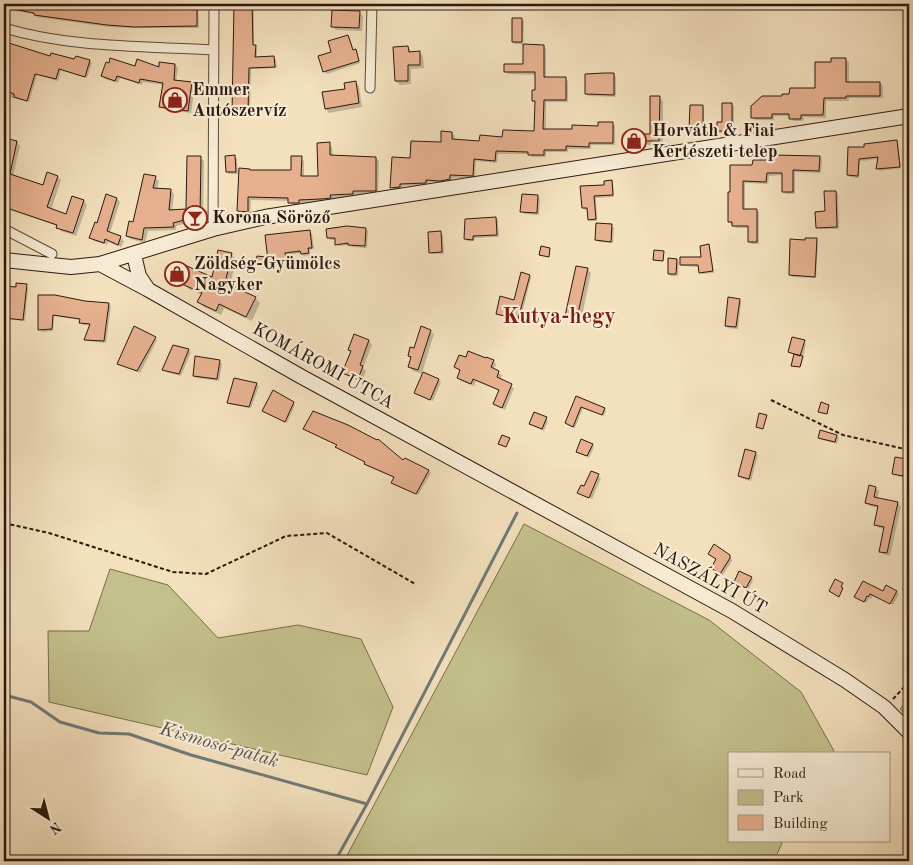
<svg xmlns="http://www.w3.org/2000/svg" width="913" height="865" viewBox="0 0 913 865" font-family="'Old Standard TT',serif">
<rect width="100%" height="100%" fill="#f3e0bd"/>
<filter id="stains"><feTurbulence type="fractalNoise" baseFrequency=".004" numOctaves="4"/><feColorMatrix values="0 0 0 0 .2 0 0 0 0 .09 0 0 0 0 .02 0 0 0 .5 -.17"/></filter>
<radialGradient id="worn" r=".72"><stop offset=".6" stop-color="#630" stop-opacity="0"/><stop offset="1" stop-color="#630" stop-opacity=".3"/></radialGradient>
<path fill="#c3c08c" stroke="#786c4e" d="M524,524l185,96 92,72 33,59 -2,3h-103v87h54l-9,20h-430z
M110,569l58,16 50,53 80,-13 63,14 32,68 -26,68 -318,-73 -1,-71h41z
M909,698v21l-9,-10z"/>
<path fill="#0003" d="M4,4h96v2l31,1v-3h65l2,2 1,22h-62l-27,-1 -73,-10 -2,-3 -31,-5z
M234,4h20v42l3,3v9l17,-1 2,3 1,8 -26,1 -1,45 -15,1 -2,-3z
M393,4h29v2h-27z
M359,12l4,4 -1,15 -26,-1 -4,-4z
M521,19l3,2 -1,23h-8l-2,-2z
M348,36l2,3 4,12 3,2 3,10 -33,11 -3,-3 9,-19z
M9,45l42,12 24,4h15l2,2 -5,15 -26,-8 -3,11 -21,-6 -8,27 -20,-5 -5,14v-48z
M543,46l3,3v29l20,1 2,2v21h-22v28h28l39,-6 2,2v19h-24v4h-23v3h-22v5h-14l-3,-3h-31l-1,9 -21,-2 -1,17h-23v4h-24v3l-25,1 -1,3 -8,1 -3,-3 20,-28 31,-16 10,-10 3,3 -1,5 26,1 56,-9v-30l-3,-3 3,-9v-16l-28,-1 -2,-2 18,-7z
M408,47l4,6 7,-1 4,4 1,12 -13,1v15l-11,1 -4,-4z
M846,60l3,2v21h31l3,3v12h-34v3h-23v17l-22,-1 -1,4h-10l-2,-5h-17v4h-19l-3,-3 31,-20 33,-7 17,-26z
M110,64l50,5 15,-4 3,3 -2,13 16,2 3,3 -4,27 -28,-4 -3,-3 4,-21 -21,-3 -1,3 -22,-7 -2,5 -13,-4 -2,-3z
M614,75l2,2v20l-28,-1 -2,-3z
M355,82l4,4 3,21 -33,6 -3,-4z
M659,98l4,3v44h-15l-3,-4 6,-6z
M732,104l2,2v27h-14l-2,-2z
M702,106l2,2v22h-11l-2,-2z
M4,140l13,2 3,4 -7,30 30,10 15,-9 3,3 -10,30 15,6 6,-19 12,4 3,4 -11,31 -15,-5 -3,-5 -51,-17 -3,-3z
M896,141l2,2 3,25 -21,3 -2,-2 1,-10 -19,2 -1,17 -9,-1 -2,-2 17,-26z
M329,144l3,3 1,9 43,2 3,3 -1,33h-22v3l-23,1v3l-31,2v3h-9l-4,-5 -38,-1 -1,14h-8l-4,-3 13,-40h41l9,-13 3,3v16h15z
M235,157l2,2 1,15h-9l-2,-2z
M820,157l2,2 -1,14 -26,-1v22h-9l-3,-2v-17l-14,1 -1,8 -23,-1v27h11l3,2v32h-7l-3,-3v-13h-13l-7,-6v-29l25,-27 20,-5z
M201,158l3,3 -1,58 -27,7v4l-28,1 -3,12 -15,-4 -3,-3 28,-58 4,3 -2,8 14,1 3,4 -2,17 15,-1z
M611,181l2,2 1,14 -18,1 1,23h-6l-2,-2 -1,-10 -3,1 -2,-2 -1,-20 23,-2z
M836,192l2,2 1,35h-20l-2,-2z
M107,196l10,3 3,3 -10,31 10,4 4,4 -3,6 -13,-5 -1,3 -13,-4 -3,-3 7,-14z
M538,196l2,3 -1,16 -15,-1 -2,-3z
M496,218l2,2 1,17 -24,1 -1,3h-7l-2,-2z
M612,226l2,2 -1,15 -14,-1 -3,-2z
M366,229l2,2 -1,17 -15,-1 -2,-2 -11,1 -3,-6h-5l-3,-2z
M309,232l3,2 2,15 -5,1 1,5 -6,1 -3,-3 -14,2v6l-15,2 -3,-2z
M441,233l2,2 1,19h-11l-3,-2z
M791,240h25l2,1 -2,37 -24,-1 -2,-2z
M708,246l2,2 4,25 -12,1 -2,-7 -17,-1 -2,-2 22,-6z
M231,254l5,5 -6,27 25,12 5,5 -8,18 -28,-13 -3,7 -17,-8 -5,-5 3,-7 -13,-6 -15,-12 39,2z
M677,260l2,2 -1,14h-7l-2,-2z
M587,269l4,4 -10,48 -11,-2 -4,-4z
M529,276l2,2 -11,43 -21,-6 -2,-2 17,-12z
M26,286l2,2 -3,33 -21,-2v-32l13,2z
M39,297l70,7 2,2 -5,37 -19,-2 -2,-2 6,-14h-8l-2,-2v-3l-27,-4 -1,15 -11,1 -2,-2z
M739,300l2,2 -3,27 -10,-1 -2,-2z
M430,331l4,3 -12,39 1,1 -10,-3 -4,-4 3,-8 -3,-3z
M355,336l14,5 3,4 -9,23 3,3 -4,11 -15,-6 -3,-4 8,-20 -3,-2z
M155,338l2,2 -17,33 -22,-9z
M804,342l2,2 -5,23 -8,-1 2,-11 -6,-3z
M188,350l3,2 -10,24 -15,-4 -3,-2z
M220,361l2,3 -3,17 -23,-3 -2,-2z
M493,361l3,3 -3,6 9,5 -2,5 14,8 -9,22 -11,-6 6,-13 -24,-10 -2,5 -13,-5 -3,-3 3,-7 -6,-4z
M438,380l3,2 -8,19 -17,-8z
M256,384l3,2 -8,22 -21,-4 -2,-2z
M576,398l28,11 2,2 -2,5 -21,-8 -8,20 -7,-3 -2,-2z
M293,403l2,2 -8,18 -24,-12z
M546,418l2,3 -4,10 -14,-7z
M837,436l2,2 -2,6 -15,-4 -2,-2z
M592,445l2,2 -5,11 -11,-6z
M337,447l66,15 26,9 2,2 -13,22 -23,-10 -3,-2 3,-5 -28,-12 -1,-3z
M755,453l3,2 -7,26 -10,-3 -2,-2z
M906,460l3,2 -4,16 -10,-3 -2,-2z
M591,472l10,6 -9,21 -13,-6 6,-5z
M876,488l3,3 -2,8 21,4 3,4 -11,49 -7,-2 -3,-3 5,-22 -6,-1 -4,-4 4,-16 -10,-2 -3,-3z
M730,556l2,5 -9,14 -9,-5 4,-11z
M751,578l2,2 -4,9 -12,-5z
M863,583l20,10 3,-6 11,5 2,2 -6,11 -20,-10 -2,4 -2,-1 -3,5 -8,-4 -2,-2z"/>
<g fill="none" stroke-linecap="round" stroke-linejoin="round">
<path stroke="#707a75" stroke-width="3" d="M4,695l27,7 29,20 39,11 30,1 62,21 176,49 -32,57
M367,804l150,-291"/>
</g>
<path fill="#e7b190" stroke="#2c1810" d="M8,4h90v1l32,1v-2h67v22l-63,1 -27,-2 -73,-10v-2l-27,-5z
M234,4h18l1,41h3l-1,12 19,-1 1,11 -26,1 -1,45h-16z
M332,10l28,1 -1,17 -28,-1z
M512,18h10v24h-10z
M348,35l5,15 3,-1 3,12 -36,11 -5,-16 13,-4 -3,-11z
M9,43l41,13 1,-3 23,6 2,-3 14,4 -5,17 -26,-8 -3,10 -21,-5 -8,27 -13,-4v-3l-10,-4v-31z
M523,44l21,1v32h22v23h-22l-1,29h29v-4l26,1v-4h15v21h-24v4l-23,-1v4h-22v5h-16v-3l-32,-1 -1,10 -21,-2 -1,17 -23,-1v4l-10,2 -14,-1v3l-26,1v3l-10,1 2,-31 18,1 1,-17 30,1v-11l11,1v7l27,2 1,-6 22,2 1,-7 31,1 1,-30h-3v-11h3v-18h-31v-8h19z
M408,46l1,6 11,-1v14h-12v16h-13l-2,-34z
M110,58l25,8 2,-7 22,8v-5l16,2 -1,16 18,2 -4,29 -29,-4 4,-24 -23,-4 -1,4 -22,-7 -2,5 -14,-5 5,-14 3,1z
M831,58h15v24h34v14h-34v2h-22l-1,17h-22v4h-12v-5h-17v4h-21v-12l11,-10h20v-2h7l1,-6h25v-26h16z
M604,73h10v22l-29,-1v-20z
M356,81l3,22 -34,6 -3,-17 23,-3 -1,-6z
M650,96h10l-1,45h-16v-7h7z
M722,103h10v28h-15v-9h5z
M690,105h13v24h-14z
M4,138l13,3 -7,33 33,11 4,-13 11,4 -11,31 19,7 6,-18 12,4 -11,33 -17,-5 1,-3 -53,-18z
M897,140l3,27 -24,2 2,-12 -19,2 -1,17 -11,-1 1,-28h16v-3z
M330,142v13l46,2v34h-23v3l-23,1 1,3 -10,1 -22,1v3h-11v-5l-40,-1v15l-11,-1 2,-43 11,1v1h41v-14h11l-1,20h17l-1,-33z
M235,155l1,17h-10l-1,-16z
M773,155l47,1 -1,15 -26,-1v22h-11v-19h-15l-1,9 -23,-1v28h14v33h-9v-16h-16v-4h-4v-30h2v-27h22l1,-5h20z
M187,156h14l-1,60 -27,7 1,4 -30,1 -2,12 -16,-4 3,-15 4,1 11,-48 12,2 -3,12 18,1 -2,21 17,-1z
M612,180l1,15 -19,1 2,23 -8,1 -1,-12h-5l-2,-22 24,-1v-4z
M824,191h12l1,36 -21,1 -1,-16 10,-1z
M106,194l11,4 -10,33 14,5 -3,9 -13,-6 -1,4 -15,-5 6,-16 2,1z
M522,194l16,1 -1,18 -17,-1z
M496,217l1,18 -24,1v4l-9,-1 1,-20z
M596,223l16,1 -1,18 -16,-2z
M347,226l19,2 -1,18 -17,-1v-2l-13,2v-7h-8l-1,-9z
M310,230l2,18h-4l1,5 -8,1 -1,-3 -15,2 1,6 -18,2 -3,-26z
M441,231l1,21 -13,1 -1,-21z
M805,238h12l-2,39 -26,-2 1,-36 15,1z
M709,244l4,27 -14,2 -1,-8h-18v-8h21l-1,-11z
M541,246l9,2 -1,9 -10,-2z
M218,250l14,3 -7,30 31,14 -10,20 -27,-13 -3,7 -19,-9 5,-9 -20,-9 1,-2 -10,-5 7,-14 32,14z
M654,250l10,1 -1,10 -10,-1z
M257,256l9,1 -1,10 -10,-2z
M668,258l9,1 -1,15h-8z
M576,266l12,2 -11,50 -12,-2z
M521,272l9,3 -12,44 -22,-5 4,-18 14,4z
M16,283l11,1 -4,36 -19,-2v-32l12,1z
M38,295h17l30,6 24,2 -5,38 -20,-1 6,-16 -11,-1 1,-4 -27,-4 -1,14 -14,1z
M728,297l12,2 -4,28 -11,-1z
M134,326l22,11 -19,34 -20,-7z
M421,326l10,4 -13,40 -10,-3 3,-10 -3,-1 2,-9 4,1z
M354,334l15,6 -9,25 3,1 -5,13 -16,-6 9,-22 -3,-1z
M792,337l13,3 -5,16 -12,-4z
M173,345l16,4 -10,25 -17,-4z
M468,351l18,7v-1l8,3 -3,7 8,4 -2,6 15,7 -10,24 -9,-4 6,-14 -26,-11 -2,5 -14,-6 3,-8 -6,-3 5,-12 7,2z
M794,354l9,2 -3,11 -9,-1z
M195,356l25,4 -3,19 -24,-3z
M423,372l16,7 -9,21 -16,-7z
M234,378l23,5 -8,24 -22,-4z
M273,390l21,12 -9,20 -23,-11z
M576,396l29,12 -3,7 -21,-8 -8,20 -8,-4z
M821,402l8,3 -2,9 -9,-2z
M313,411l35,14 29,15 1,-1 25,21 2,-2 24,12 -13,24 -25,-11 3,-6 -30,-13 1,-2 -30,-15 2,-2 -34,-16z
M534,412l13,5 -5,12 -13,-5z
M759,413l8,2 -4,14 -7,-2z
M820,430l17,5 -2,7 -17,-4z
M502,435l8,3 -4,9 -8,-3z
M581,439l12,5 -6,12 -11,-4z
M745,449l11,3 -7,27 -11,-3z
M895,457l12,2 -4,17 -11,-2z
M591,471l8,3 -10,24 -12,-5 4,-8 3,1z
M869,485l7,2 -2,10 24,5 -11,51 -8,-1 5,-25 -10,-2 4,-19 -13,-3z
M714,544l16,11v3l-10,16 -9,-6 5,-9 -8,-5z
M739,571l13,6 -6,11 -12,-6z
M835,579l8,4 -2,4 2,1 -4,9 -10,-6z
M863,581l20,10 3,-6 11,6 -7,13 -20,-10 -2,3 -1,-1 -3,6 -10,-5z"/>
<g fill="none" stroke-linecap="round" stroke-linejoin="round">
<defs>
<path id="minor" d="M4,28c67,20 140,18 209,22
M370,88l2,-84
M4,229l48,25
M213,229l1,-225"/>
<path id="secondary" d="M134,255l5,21 8,12
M4,260l67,7 29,-3 113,-35 52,-12 644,-101
M100,264l47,25 155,88 430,234 113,69 39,27 25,25"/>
</defs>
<use href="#minor" stroke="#5e4a3b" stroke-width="11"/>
<use href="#secondary" stroke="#2c1810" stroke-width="16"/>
<path stroke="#2c1810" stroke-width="2" stroke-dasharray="4 2.5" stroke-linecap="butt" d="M771,400l72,35 66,15
M4,523l45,10 124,39 33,2 80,-38 41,-3 88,51
M893,699l16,-17"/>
<use href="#minor" stroke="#f7ebd4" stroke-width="9"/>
<use href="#secondary" stroke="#f7ebd4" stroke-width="14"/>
</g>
<defs>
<symbol id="shop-ring" viewBox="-11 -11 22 22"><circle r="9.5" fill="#f7ebd4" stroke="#8f2418" stroke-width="1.5"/><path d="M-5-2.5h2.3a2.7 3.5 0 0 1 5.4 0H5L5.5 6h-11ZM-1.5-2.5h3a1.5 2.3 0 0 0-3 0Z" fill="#8f2418"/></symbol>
<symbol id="bar-ring" viewBox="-11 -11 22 22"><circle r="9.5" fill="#f7ebd4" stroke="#8f2418" stroke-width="1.5"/><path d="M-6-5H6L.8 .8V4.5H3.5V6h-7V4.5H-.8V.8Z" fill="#8f2418"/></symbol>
</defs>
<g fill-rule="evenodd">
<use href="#shop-ring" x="161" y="86" width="28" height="28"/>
<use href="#shop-ring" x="620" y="127" width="28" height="28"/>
<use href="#bar-ring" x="181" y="204" width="28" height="28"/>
<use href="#shop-ring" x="163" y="260" width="28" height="28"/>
</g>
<g text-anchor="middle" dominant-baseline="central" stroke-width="4.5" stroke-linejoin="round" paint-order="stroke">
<g font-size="18" font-weight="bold" fill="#2c1810" stroke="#f7ebd4" text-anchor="start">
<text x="192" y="90">Emmer<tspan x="192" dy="21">Autószervíz</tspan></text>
<text x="652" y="131">Horváth &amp; Fiai<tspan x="652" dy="21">Kertészeti telep</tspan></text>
<text x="212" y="218">Korona Söröző</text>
<text x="194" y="264">Zöldség-Gyümölcs<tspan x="194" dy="21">Nagyker</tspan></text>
</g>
<g font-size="18" fill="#2c1810" stroke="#f7ebd4">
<text transform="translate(323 366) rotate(29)">KOMÁROMI UTCA</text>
<text transform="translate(710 579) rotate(29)">NASZÁLYI ÚT</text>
</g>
<g font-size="19" font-style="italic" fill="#54514b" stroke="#f7ebd4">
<text transform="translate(219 746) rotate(16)">Kismosó-patak</text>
</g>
<g font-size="22" font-weight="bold" fill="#7a1f14" stroke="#f7ebd4">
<text x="559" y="317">Kutya-hegy</text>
</g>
</g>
<rect width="913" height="865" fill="none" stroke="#f3e0bd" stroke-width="20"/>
<rect x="5" y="5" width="903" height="855" fill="none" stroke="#2c1810" stroke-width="2.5"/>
<rect x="10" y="10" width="893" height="845" fill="none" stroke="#2c1810"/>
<rect x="728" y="752" width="162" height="90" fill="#f7ebd4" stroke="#a69786"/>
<rect x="738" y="769" width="25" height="8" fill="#f7ebd4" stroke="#a69786"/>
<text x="773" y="778" font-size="15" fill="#2c1810">Road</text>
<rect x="738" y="790" width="25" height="15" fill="#c3c08c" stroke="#a69786"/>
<text x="773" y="802" font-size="15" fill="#2c1810">Park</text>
<rect x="738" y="815" width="25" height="15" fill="#e7b190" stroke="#a69786"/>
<text x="773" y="828" font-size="15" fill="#2c1810">Building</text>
<g transform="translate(48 818) rotate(144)" stroke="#f7ebd4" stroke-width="4" paint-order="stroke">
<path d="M0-4L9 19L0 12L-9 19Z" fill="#2c1810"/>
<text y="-8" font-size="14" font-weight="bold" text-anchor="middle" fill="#2c1810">N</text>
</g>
<rect width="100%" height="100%" filter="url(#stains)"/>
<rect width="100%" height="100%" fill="url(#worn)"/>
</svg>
